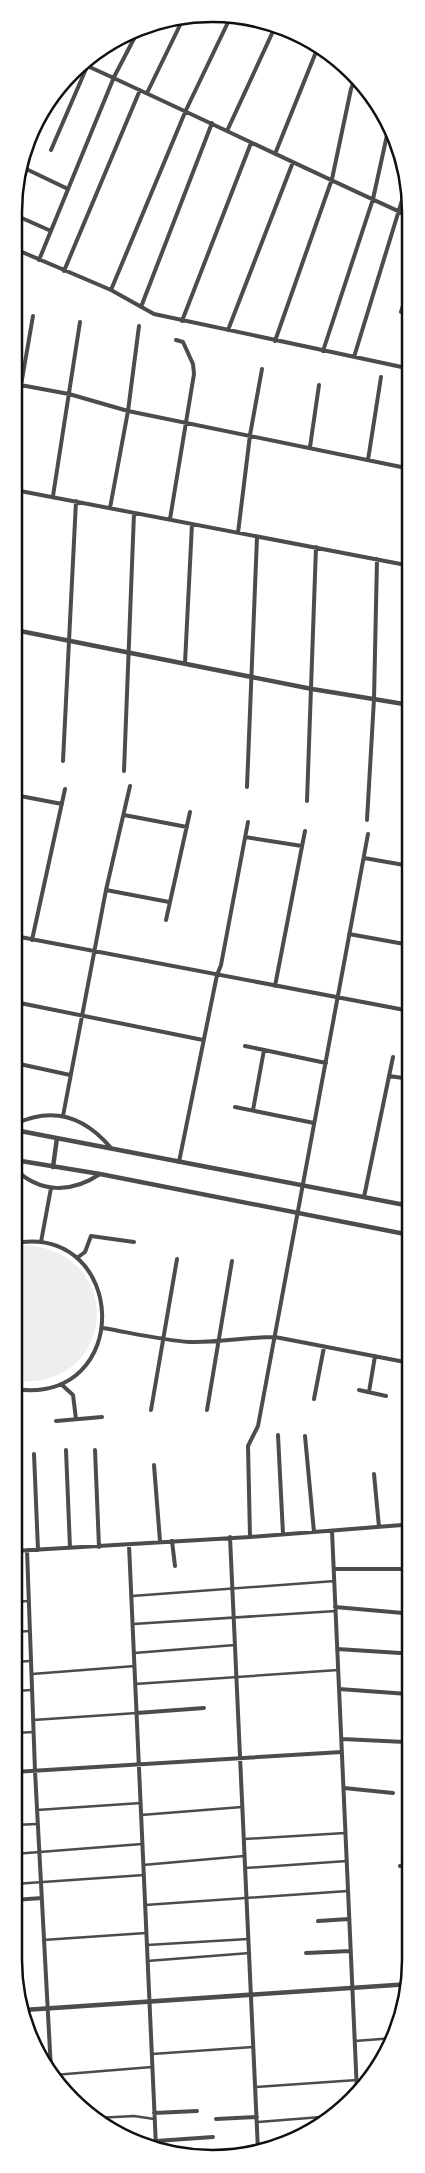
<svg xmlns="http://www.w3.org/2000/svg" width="425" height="2173" viewBox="0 0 425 2173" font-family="Signika,sans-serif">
<rect width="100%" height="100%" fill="#fff"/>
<path fill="#eee" d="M26,1245c102,8 90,146 -12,136v-135z"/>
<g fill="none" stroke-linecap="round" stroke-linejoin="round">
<path stroke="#4c4c4c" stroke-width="2.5" d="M132,1596l203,-15
M14,1602l14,-1
M133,1624l203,-13
M14,1632l15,-1
M134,1653l101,-8
M14,1662l16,-1
M32,1674l103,-8
M135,1684l203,-14
M14,1691l18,-1
M33,1720l104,-7
M14,1733l20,-1
M37,1810l104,-7
M141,1815l101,-8
M14,1825l23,-1
M245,1839l100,-6
M14,1854l128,-10
M143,1865l101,-9
M245,1868l102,-7
M14,1884l130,-9
M145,1905l203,-14
M43,1940l103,-7
M147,1945l101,-6
M147,1961l103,-8
M355,2041l39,-3
M152,2054l101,-7
M45,2061l6,-1
M54,2075l98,-8
M256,2087l101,-7
M96,2118l38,-2 20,3
M258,2122l76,-6"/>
<path stroke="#4c4c4c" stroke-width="4" d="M83,64c110,50 218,103 328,153
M147,93l36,-74
M227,131l48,-104
M51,150l41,-95
M275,154l43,-107
M22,167l46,22
M15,215l36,16
M15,249l96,41 43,24 257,55
M39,260l75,-183 23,-44
M64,271l76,-181
M111,290l75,-180 45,-94
M141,307l71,-184
M401,312l10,-33
M182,321l69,-178
M228,330l65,-168
M275,341l57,-162 19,-90 5,-13
M323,351l50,-152 16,-73
M354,357l53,-173
M405,368l6,-25
M15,384l54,10 59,17 283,58
M15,420l18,-104
M310,447l9,-62
M368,460l13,-83
M15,490l396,76
M53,496l27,-174
M110,508l18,-97 11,-85
M170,519l24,-145 -1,-10 -10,-22 -7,-2
M238,533l12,-98 12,-66
M409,565l2,-9
M185,663l7,-139
M63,761l13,-260
M124,771l10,-258
M247,787l10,-250
M15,795l47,9
M307,801l9,-254
M124,815l63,12
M367,820l7,-121 3,-140
M245,837l57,9
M364,858l46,8
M106,890l63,12
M166,920l24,-108
M349,934l61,11
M15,936l395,75
M32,940l33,-151
M275,986l30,-155
M15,1002l188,38
M15,1033l6,-30
M245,1046l81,17
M15,1063l55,12
M389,1076l21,3
M235,1107l79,16
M253,1110l11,-60
M63,1116l43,-226 24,-104
M15,1124c38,-18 70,-7 96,24
M179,1162l38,-187 4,-10 27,-143
M14,1168c26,26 58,25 86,6
M364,1197l29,-140
M41,1242l10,-54
M77,1258l8,-6 6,-16 43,6
M103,1328c29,5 58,12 87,14 28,1 56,-5 85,-5l135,26
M61,1384l12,11 3,24
M14,1389c121,17 114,-166 0,-146
M359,1390l27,6
M369,1392l6,-36
M314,1399l10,-52
M151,1410l26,-151
M207,1410l25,-149
M56,1421l46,-4
M278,1435l5,99
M305,1436l9,96
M66,1450l4,98
M95,1450l4,97
M34,1454l4,96
M154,1465l6,76
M374,1474l5,53
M332,1531l25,561
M230,1537l28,614
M250,1537l-2,-91 10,-20 110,-592
M172,1541l3,25
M129,1545l27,602
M27,1550l8,221 16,299
M14,1551l236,-14 152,-12 4,-8 -3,-86
M334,1569h73
M335,1607l68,6
M337,1649l63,4
M339,1689l69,5
M137,1713l67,-5
M342,1739l63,3
M14,1772l328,-20
M408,1785h2
M344,1788l49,5
M400,1866l10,-2
M14,1900l28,-2
M410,1920v-9
M318,1921l31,-2
M306,1953l45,-2
M154,2113l43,-2
M216,2119l41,-2
M156,2141l57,-4"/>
<path stroke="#4c4c4c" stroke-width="4.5" d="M15,630l297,59 98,16
M15,1130l395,76
M15,1160l85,14 310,61
M53,1167l4,-29
M24,2010l386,-26"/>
</g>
<path d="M0 0H425V2173H0ZM212 22H212A190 190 0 0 1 402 212V1960A190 190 0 0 1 212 2150H212A190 190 0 0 1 22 1960V212A190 190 0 0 1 212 22Z" fill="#fff" fill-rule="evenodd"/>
<path fill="none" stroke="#111" stroke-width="2.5" d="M212 22H212A190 190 0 0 1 402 212V1960A190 190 0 0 1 212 2150H212A190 190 0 0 1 22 1960V212A190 190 0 0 1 212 22Z"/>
</svg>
